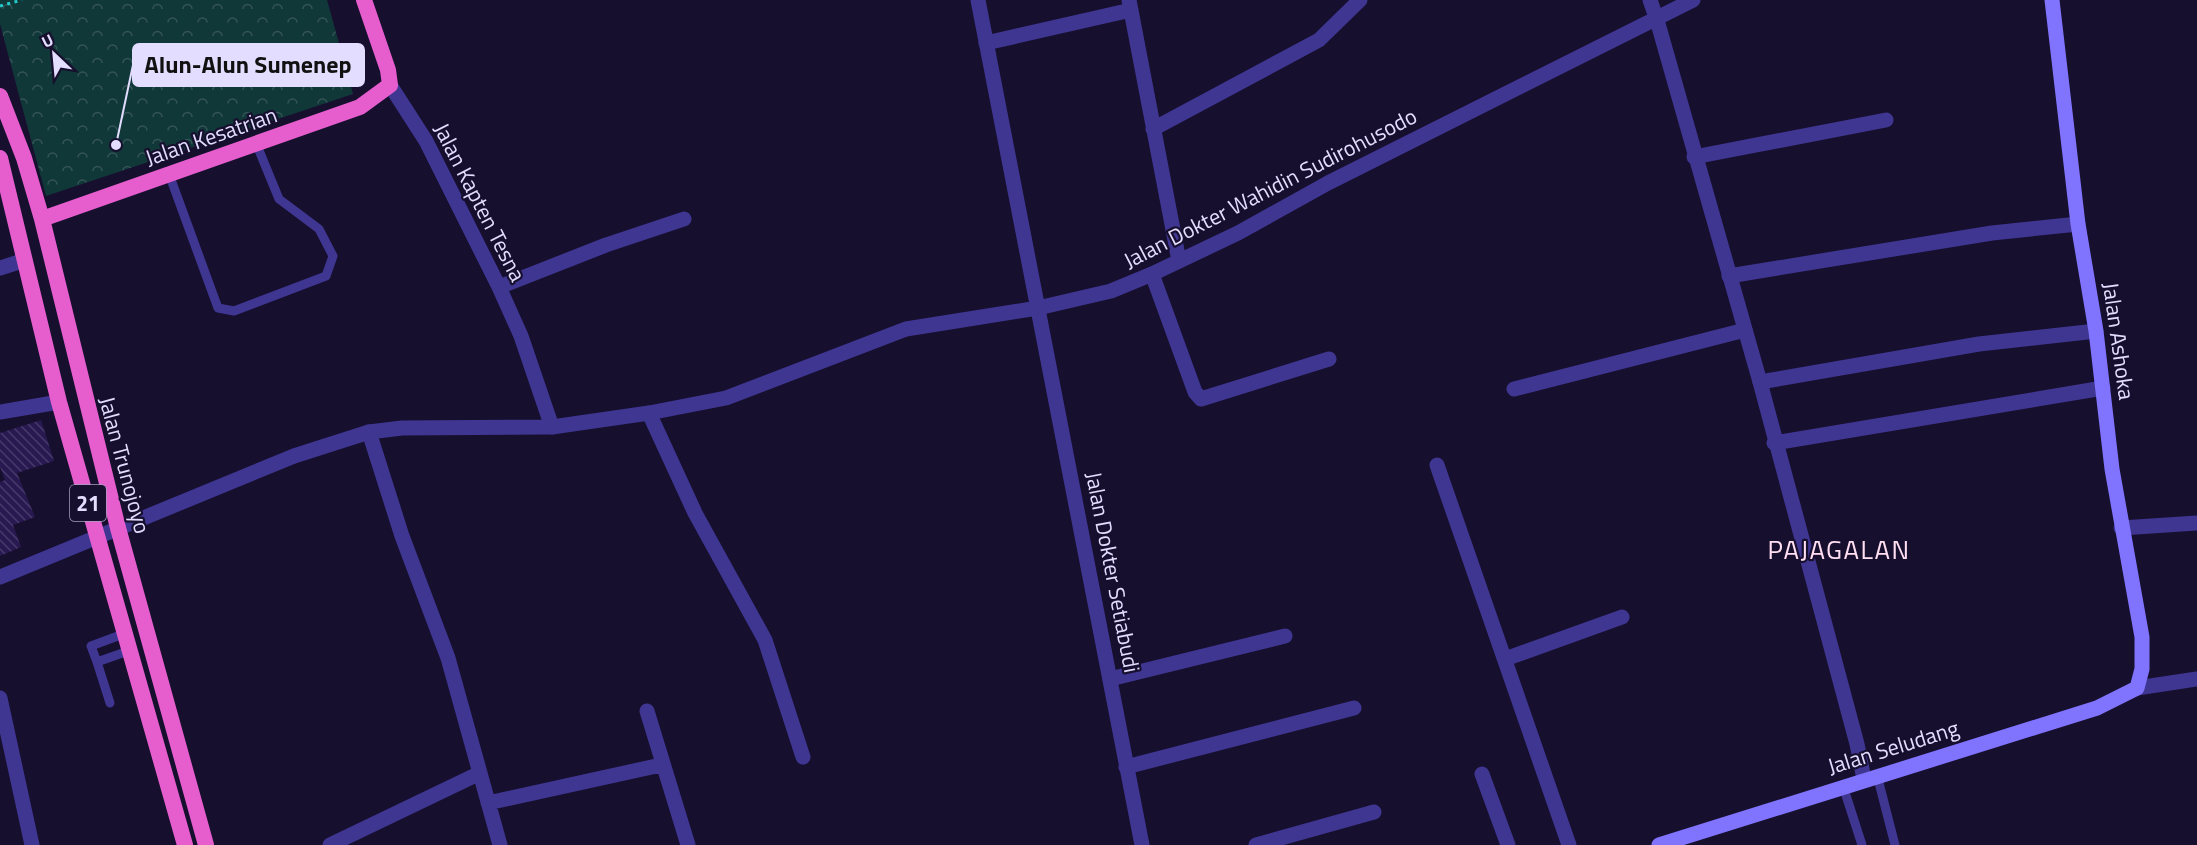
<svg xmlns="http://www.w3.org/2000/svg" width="2197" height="845" viewBox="0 0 2197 845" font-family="'Titillium Web',sans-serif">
<defs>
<pattern id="park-crowns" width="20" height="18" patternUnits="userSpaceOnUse" patternTransform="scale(1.5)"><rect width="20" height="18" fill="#113839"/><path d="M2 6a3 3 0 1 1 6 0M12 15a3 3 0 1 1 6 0" fill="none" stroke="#345457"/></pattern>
<pattern id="building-back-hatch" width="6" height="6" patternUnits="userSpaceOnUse" patternTransform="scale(1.5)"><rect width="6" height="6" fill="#281951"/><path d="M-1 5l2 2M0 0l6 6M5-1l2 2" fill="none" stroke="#473a6b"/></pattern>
</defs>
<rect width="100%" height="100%" fill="#160f2e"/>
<path fill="url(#park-crowns)" d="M0,0h327l26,94 -307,102 -46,-172z"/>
<path fill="url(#building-back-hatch)" d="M41,420l13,41 -37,12 18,44 -22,8 8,22 -21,9v-74l5,-2 -5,-13v-34z"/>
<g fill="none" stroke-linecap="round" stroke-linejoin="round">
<path stroke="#25cbcb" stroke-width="3" stroke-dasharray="3 4.5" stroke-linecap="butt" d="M0,6l22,-6"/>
<path stroke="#3f3692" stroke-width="9" d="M169,174l49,134 16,3 92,-35 7,-20 -14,-27 -40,-30 -23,-56
M97,662l-6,-16 35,-13
M110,703l-13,-41 34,-12
M1877,775l18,70
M1843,786l19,59"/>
<path stroke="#3f3692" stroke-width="15" d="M1129,0l50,261
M1650,0l7,20
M986,43l145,-33
M390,85l36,56 73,146 22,49 31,91
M1153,129l166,-89 41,-40
M1694,157l192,-37
M0,268l25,-8
M1152,274l43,118 6,7 128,-40
M1729,276l263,-43 86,-9
M499,287l107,-42 78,-26
M1760,382l219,-38 117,-13
M1514,389l231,-59
M0,412l59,-10
M649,413l46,100 70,127 38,117
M369,432l33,104 46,122 52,187
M1774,443l329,-55
M1437,465l132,380
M2121,528l76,-5
M1505,659l117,-42
M1110,679l175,-43
M2137,688l60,-9
M0,698l32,147
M647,711l41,134
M1126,767l228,-59
M1482,774l26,71
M488,803l173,-38
M330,845l150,-72
M1256,845l118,-33"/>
<path stroke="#3f3692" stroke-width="15" d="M978,0l164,845
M1657,20l103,362 97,362 7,35
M0,577l294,-121 75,-24 33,-4 150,-1 97,-14 77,-15 180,-69 132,-21 73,-17 41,-17 86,-41 90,-50 365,-183"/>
<path stroke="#8074ff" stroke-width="15" d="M1659,845l438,-137 40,-20 5,-19v-32l-30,-168 -16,-138 -18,-107 -26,-224"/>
<path stroke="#e65ece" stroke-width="16" d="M0,96l24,62 18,61 76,309 88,317
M0,158l59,244 126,443
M42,219l318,-112 30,-22 -2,-15 -24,-70"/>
</g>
<g text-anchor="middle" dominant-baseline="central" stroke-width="4.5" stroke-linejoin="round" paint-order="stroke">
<rect fill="#160f2e" stroke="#a69fc0" stroke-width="1.5" x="70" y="485" width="36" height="36" rx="4.5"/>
<g font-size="21" font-weight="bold" fill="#e3ddff">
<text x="88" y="503">21</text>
</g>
<g font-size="22" fill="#e3ddff" stroke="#160f2e">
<text transform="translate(211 136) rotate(-19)">Jalan Kesatrian</text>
<text transform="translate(1270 188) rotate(-27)">Jalan Dokter Wahidin Sudirohusodo</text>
<text transform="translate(480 202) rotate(63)">Jalan Kapten Tesna</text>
<text transform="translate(2119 341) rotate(82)">Jalan Ashoka</text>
<text transform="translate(125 465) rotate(75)">Jalan Trunojoyo</text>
<text transform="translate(1113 572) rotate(79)">Jalan Dokter Setiabudi</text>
<text transform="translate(1893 747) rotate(-17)">Jalan Seludang</text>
</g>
<g font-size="26" letter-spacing="1.5" fill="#ffdff1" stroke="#160f2e">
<text x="1839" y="549">PAJAGALAN</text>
</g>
</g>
<path fill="none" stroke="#e3ddff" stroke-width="2" d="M116 145L133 65"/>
<circle fill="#e3ddff" stroke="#160f2e" stroke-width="2" cx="116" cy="145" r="6"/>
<rect fill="#e3ddff" stroke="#e3ddff" stroke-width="2" x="133" y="44" width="231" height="42" rx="6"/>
<g font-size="24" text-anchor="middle" font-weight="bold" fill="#111">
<text x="248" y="73">Alun-Alun Sumenep</text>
</g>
<g transform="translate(54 54) rotate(334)" stroke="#160f2e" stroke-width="4.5" paint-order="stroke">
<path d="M0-4.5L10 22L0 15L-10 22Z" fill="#e3ddff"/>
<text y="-9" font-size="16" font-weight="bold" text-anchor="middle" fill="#e3ddff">U</text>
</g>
</svg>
